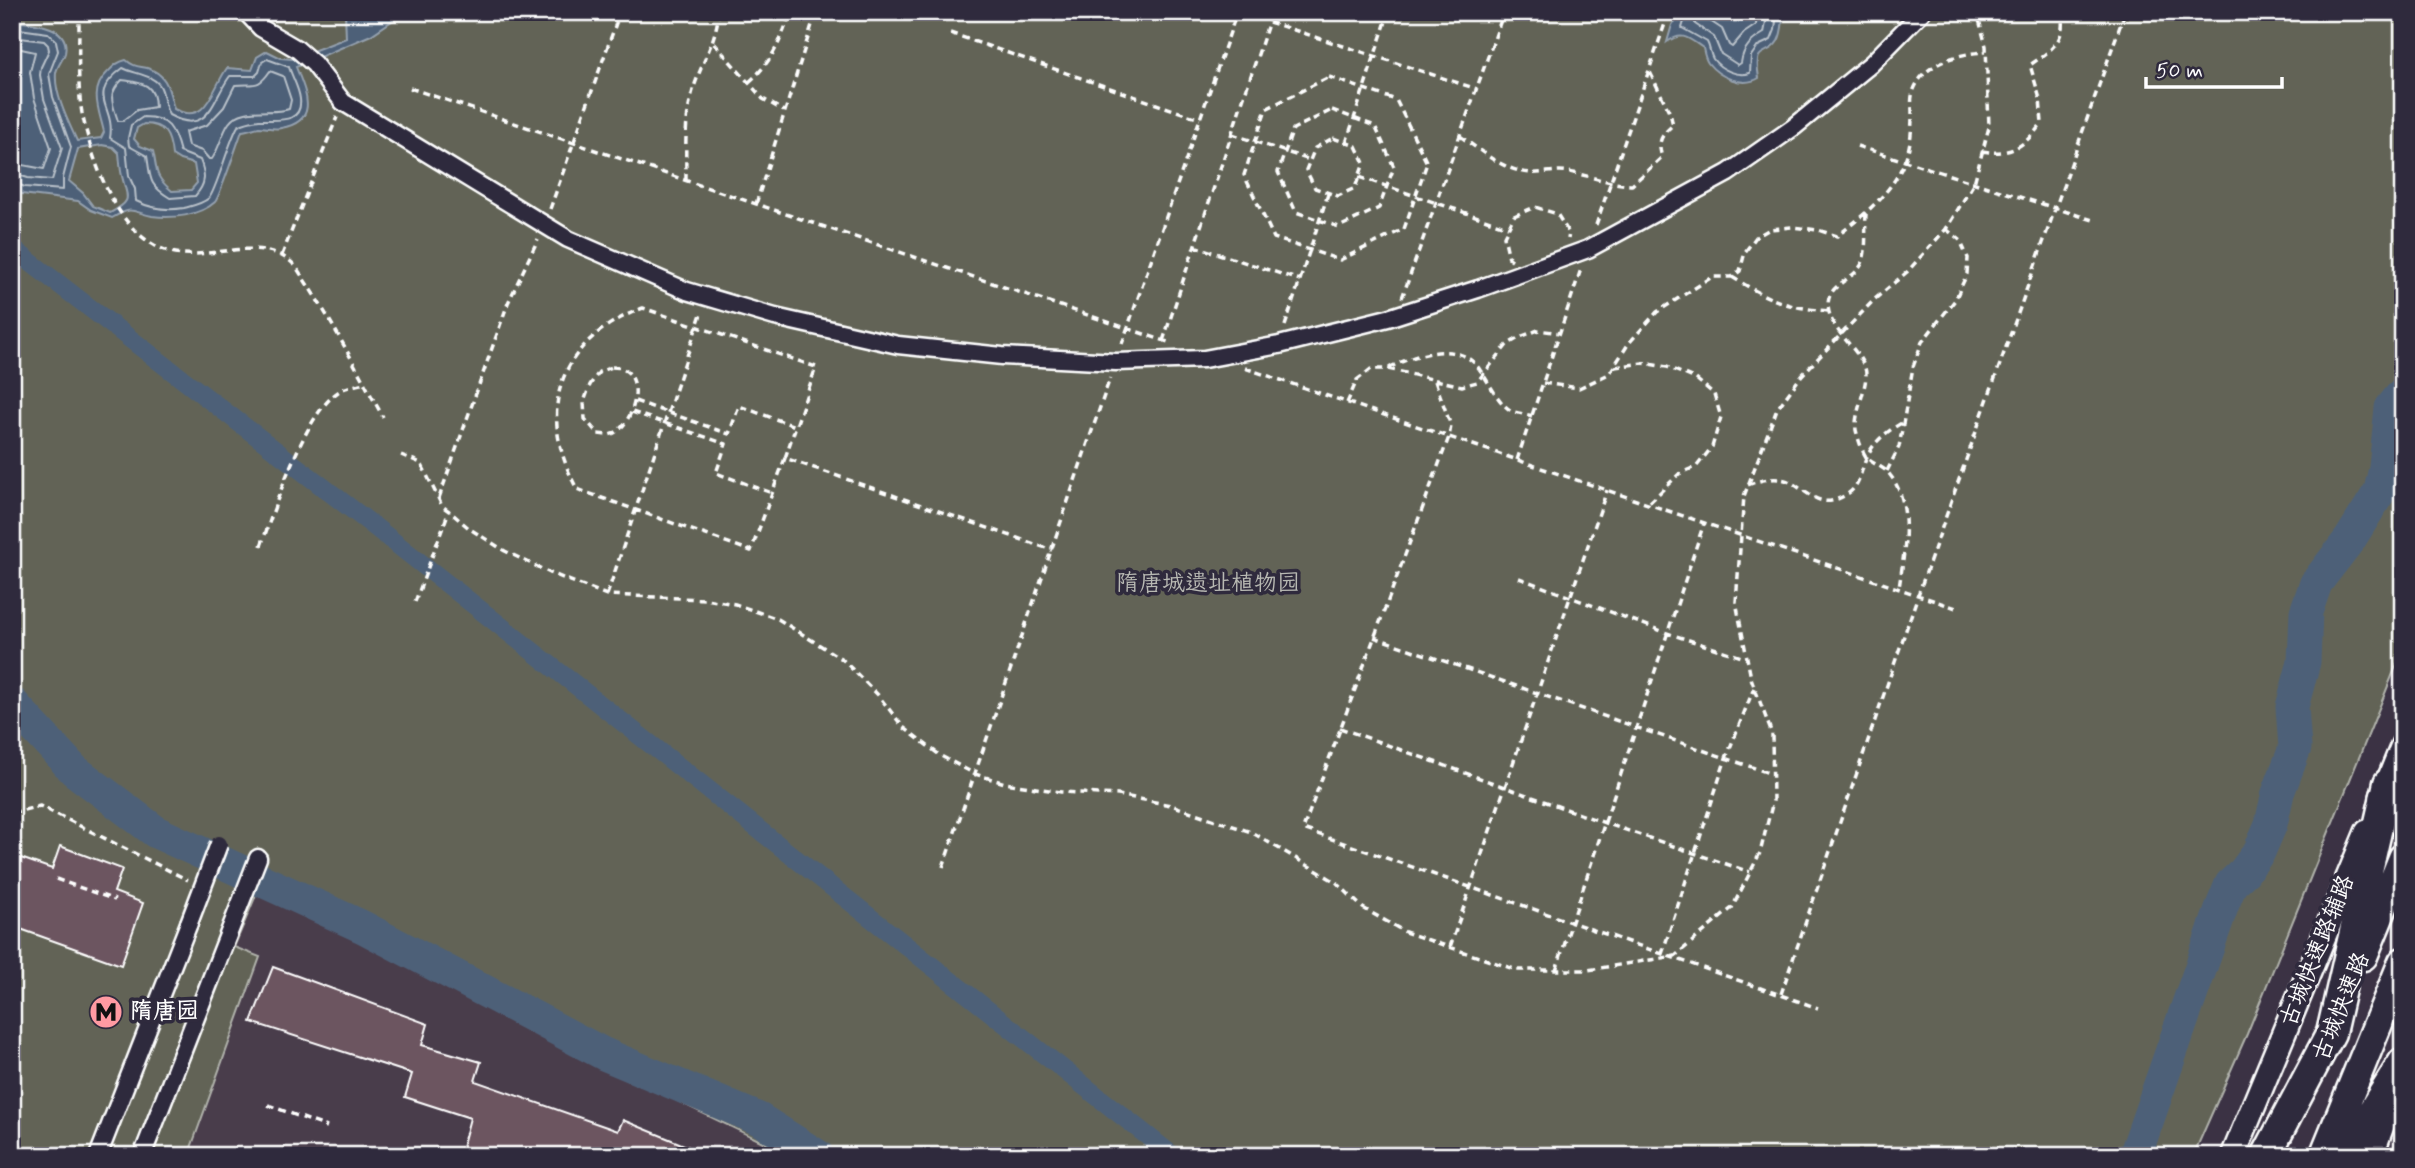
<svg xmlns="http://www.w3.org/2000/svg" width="2415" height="1168" viewBox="0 0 2415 1168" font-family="Mynerve,'LXGW WenKai TC',sans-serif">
<rect width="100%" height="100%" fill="#3b3244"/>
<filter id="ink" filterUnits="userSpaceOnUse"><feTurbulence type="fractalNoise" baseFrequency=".0143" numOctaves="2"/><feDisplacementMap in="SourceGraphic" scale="14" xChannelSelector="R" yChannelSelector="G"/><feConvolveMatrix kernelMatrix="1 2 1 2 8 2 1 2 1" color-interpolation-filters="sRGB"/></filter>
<g filter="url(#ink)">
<path fill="#4a3c4c" d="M259,888l356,183 177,85h-604l1,-2 -2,2 -175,-186 100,-61 148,48 -26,-9z"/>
<path fill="#626457" stroke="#b0b2ab" stroke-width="2" d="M12,12h2391v637l-156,385 -54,122h-1401l-177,-85 -356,-183 -25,59 26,10 -72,199h-176z"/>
<path fill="#4d6178" stroke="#94a0ae" stroke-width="2" fill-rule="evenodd" d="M345,12h60l-34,23 -75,32c10,26 24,54 -15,61 -7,2 -15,-1 -22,-1 -5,1 -11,3 -17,4 -4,11 -23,68 -27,71 -15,14 -44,17 -63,14 -21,-4 -18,-11 -40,2l-21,-8 -13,-9 -56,-7 -10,-7v-166c19,2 59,3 53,32 -2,7 -8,13 -9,20 -2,21 13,50 21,68l24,-3 3,-6c-5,-22 -15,-42 3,-59 7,-7 10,-11 19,-13 8,7 12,6 21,8 21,6 22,23 27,41 33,17 38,-20 53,-41l25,2 5,-13 10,-6 14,7 11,1 54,-21zM144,124c21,0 26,11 28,31l8,5 14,4 3,19 -6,7 -19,1c-19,-16 -14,-20 -19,-40l-13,-5 -6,-7 3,-11zM102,145l11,2 6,6c1,8 1,16 3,23 5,22 12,24 -12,37l-17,-7 -10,-13 -14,-12 9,-32z
M1680,12h104c-2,10 -1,20 -6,29 -11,18 -25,2 -19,37 -16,10 -40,-1 -51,-15 -3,-4 -4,-10 -5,-15 -15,-10 -20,-17 -36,-6l5,-17z"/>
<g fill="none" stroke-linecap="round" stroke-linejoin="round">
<path stroke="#b8c0c9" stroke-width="2" d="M1687,12l-5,16 25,14c3,5 3,12 6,17 8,11 25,18 37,14l1,-17 7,-10 13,-6 4,-10 2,-18
M1696,12l-1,12 19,13 7,17 17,11 3,-2c2,-16 11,-23 23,-30l4,-21
M1706,12l1,7 15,10 7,16 3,2 12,-14 12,-8 1,-13
M12,28l36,5 8,8 2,10 -9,23 4,23 18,50 -8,31v12l-38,-3 -13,-5
M12,37l32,4 4,4 1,5 -8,17 -1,8 4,24 18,49 -10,32 -24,-2 -16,-5
M12,47l23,5 -5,20 4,26 17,50 -7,21 -32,-6
M267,59l22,8c3,10 10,21 11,32 3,26 -25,20 -41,21 -7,1 -15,3 -21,6 -9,15 -22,65 -29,72 -7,6 -17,8 -25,10 -18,3 -32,1 -48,-7l-1,-12 -6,-13 -3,-28 -16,-10c6,-33 -26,-41 13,-70 11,6 33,7 38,20 4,9 3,18 8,27 40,22 43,-15 61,-39h25l4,-4 3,-10z
M270,71l13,5 8,24 -2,9c-17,6 -47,-4 -60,14 -7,10 -10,26 -17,36h-3l-7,-8 -14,-5 -3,-14 22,-7 17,-18 11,-22c19,-2 23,4 35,-14z
M122,80c20,3 33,3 33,27l-18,3 -14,11h-5c-6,-19 -11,-26 4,-41z
M143,117c26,0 31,12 37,35l20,8c6,15 6,24 -5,36l-25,2c-23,-14 -19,-20 -23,-42l-18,-10 -1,-8 3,-13z"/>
<path stroke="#4d6178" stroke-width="19" d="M12,248l363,279 798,629"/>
<path stroke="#4d6178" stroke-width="33" d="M12,703l62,67 82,62 207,95 241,127 155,65 59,37
M2135,1156l88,-252 8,-20 13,-12 15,-20 12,-28 7,-31 17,-45 -3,-41 12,-45 2,-50 10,-29 34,-44 30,-48 5,-23 6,-60 12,-15"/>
</g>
<path fill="#6c5460" stroke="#fff" stroke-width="2" d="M60,846l62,23 -8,23 29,11 -22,62 -109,-39v-71l40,14z
M273,967l155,57 -6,21 59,17 -6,19 143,50 5,-11 88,36h-228l-21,-8 8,-30 -65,-21 7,-23 -161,-52z"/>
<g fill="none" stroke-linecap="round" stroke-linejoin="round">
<defs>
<path id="street" d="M246,12l15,16 36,21 17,15 29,38 225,137 119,52 88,26 123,28 104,11 114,6 88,-3 75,-14 109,-27 90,-29 110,-40 140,-76 66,-46 77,-63 51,-52
M98,1156l91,-233
M142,1156l116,-298"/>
<path id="primary" d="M2382,797l21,-52
M2233,1156l134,-324
M2371,1156l24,-66"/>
<path id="highway" d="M2363,956l40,-98
M2266,1156l65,-123 57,-250
M2324,1156l79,-194
M2344,1156l59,-94"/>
</defs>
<use href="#street" stroke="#fff" stroke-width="21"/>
<use href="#primary" stroke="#fff" stroke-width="28"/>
<use href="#highway" stroke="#fff" stroke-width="33"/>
<path stroke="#fff" stroke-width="3.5" stroke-dasharray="7 5" stroke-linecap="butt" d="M75,12l4,11c0,29 -2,62 3,90 11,52 39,137 102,141 33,2 74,-15 103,5 9,5 14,16 20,25 28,42 51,88 76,133
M275,19l10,-7
M1269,22l208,67
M950,33l250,86
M714,43l49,56 21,12
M1329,77l67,23 31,63 -23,66 -64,31 -66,-22 -30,-63 22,-66z
M749,82c22,-19 33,-42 41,-70
M410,88l758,254
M1332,110l43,16 19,41 -15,41 -40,19 -43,-15 -18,-40 15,-43z
M1232,134l78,26
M1460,136c21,15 44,35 71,37 12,1 26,-4 38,-1 22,4 41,12 63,13l30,-28c-5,-15 -1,-22 11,-32l-3,-12 -22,-45
M1333,138l23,8 8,17 -9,25 -17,8 -23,-8 -9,-18 9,-22z
M1346,143l43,-131
M1857,146l236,74
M1982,151c31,5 43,-6 60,-28l-2,-24 -10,-34c21,-15 37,-24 31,-53
M1359,177l149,50
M686,180c0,-28 -2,-58 6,-86 8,-30 23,-48 27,-82
M756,204l60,-192
M550,209l70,-197
M1866,214c-1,14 1,34 -3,47 -7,20 -35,21 -35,44 1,25 28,40 37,63 5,14 -11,44 -9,62 2,8 7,25 12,29 7,6 16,8 22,16 24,30 14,78 9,113
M1596,225l73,-213
M1194,246l106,34
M282,255l55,-138
M1512,260l-3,-2 -5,-22 10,-20 21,-9 22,7 12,19 -1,6
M1732,277c36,22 54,31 97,34
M1402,298l99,-278 -24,-8
M1285,326l43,-132
M1163,341l109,-329
M1122,344l115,-332
M612,367c4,0 8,0 11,2 24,11 9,61 -14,66 -4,0 -8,-1 -11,-1l-13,-15 -1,-17 6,-17 9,-13z
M1615,367l28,-4 24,4 29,12 18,15 7,23 -9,30 -15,19 -18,8 -31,30
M1245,368l711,240
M1389,368c26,-14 71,-29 91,2 9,12 17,31 30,40 5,3 15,4 22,6
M1435,381l16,45 -2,11 -146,392 515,179
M1543,383l36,5 30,-14 20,-31 28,-31 55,-35h20l8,-6 5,-19 11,-15 14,-8 22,-2 26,3 19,6c26,-20 56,-44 68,-76 6,-15 7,-32 7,-48 0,-5 -1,-11 0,-16 7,-32 46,-43 74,-44
M635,401l94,33 10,-28 56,20
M1347,403l10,-23 14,-11h17l74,17 15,-4 30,-37 13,-8 18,-7 22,3
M632,412l94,32 -10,29 56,20
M401,455l20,8 21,43 7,5 21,18 35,22 45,22 57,22 99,4 29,5 43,15 64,40 36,36 25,32 38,29 34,18 30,9 56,9 57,3 53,10 80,27 85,50 27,26 42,24 112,38h71l87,-14 57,-48 28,-55 13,-52 -1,-67 -21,-56 -15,-76 8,-106 33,-87 25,-34 73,-76 32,-27 39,-43 28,-46 15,-56 -3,-81 -9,-34
M785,458l-34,93 -174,-62c-42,-79 -19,-149 66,-181l173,59 -31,91 267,92
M1517,460l64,-191
M1887,471l12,-24 14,-80 9,-25 33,-42 12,-26 1,-16 -8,-18 -14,-11
M1748,485c11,-5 25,-8 37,-5 16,5 31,27 50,20 25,-9 23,-21 31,-41 7,-18 23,-29 39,-38
M439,498l69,-195 30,-64
M261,546c14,-39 45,-139 82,-157 7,-3 15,-4 21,-6
M1519,578l148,55 81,26
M607,595l95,-284
M415,602l34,-91
M1374,637l398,137
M1340,728l265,95 145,49
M12,813l28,-7 148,74
M943,867l167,-489
M56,879l59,21
M1450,947l157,-457
M1662,954l64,-196 28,-70
M1556,970l148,-447
M1781,994l137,-399 207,-583
M268,1105l59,22"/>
<use href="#street" stroke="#2f2a3d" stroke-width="16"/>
<use href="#primary" stroke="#2f2a3d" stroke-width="23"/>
<use href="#highway" stroke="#2f2a3d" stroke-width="28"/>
<defs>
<path id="street-bridge" d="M189,923l30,-79"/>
</defs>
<use href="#street-bridge" stroke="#fff" stroke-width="21" stroke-linecap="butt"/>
<use href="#street-bridge" stroke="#2f2a3d" stroke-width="16"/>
</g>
</g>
<defs>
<symbol id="metro-disc" viewBox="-11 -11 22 22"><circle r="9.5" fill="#ff9aa2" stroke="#2f2a3d"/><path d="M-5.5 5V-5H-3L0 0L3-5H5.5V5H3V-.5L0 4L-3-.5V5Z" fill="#111"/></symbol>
</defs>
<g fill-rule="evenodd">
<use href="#metro-disc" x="87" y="993" width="38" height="38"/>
</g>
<g text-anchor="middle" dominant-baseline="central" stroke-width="7" stroke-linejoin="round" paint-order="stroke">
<g font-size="23" fill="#b8b9b3" stroke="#2f2a3d">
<text x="1208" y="584">隋唐城遗址植物园</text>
</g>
<g font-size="23" fill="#fff" stroke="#2f2a3d">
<text transform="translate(2318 951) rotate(-68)">古城快速路辅路</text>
<text transform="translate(2342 1007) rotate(-68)">古城快速路</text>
</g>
<g font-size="23" font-weight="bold" fill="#fff" stroke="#2f2a3d" text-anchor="start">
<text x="130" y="1012">隋唐园</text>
</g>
</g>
<rect width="2415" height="1168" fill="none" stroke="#2f2a3d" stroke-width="42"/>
<rect x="21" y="21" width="2373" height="1126" fill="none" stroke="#fff" stroke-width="2.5" filter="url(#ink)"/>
<path d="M2146 77v10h136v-10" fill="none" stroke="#ffffff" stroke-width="3.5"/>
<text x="2156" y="77" font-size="21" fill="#ffffff" stroke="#2f2a3d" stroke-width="5" paint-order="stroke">50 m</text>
</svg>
